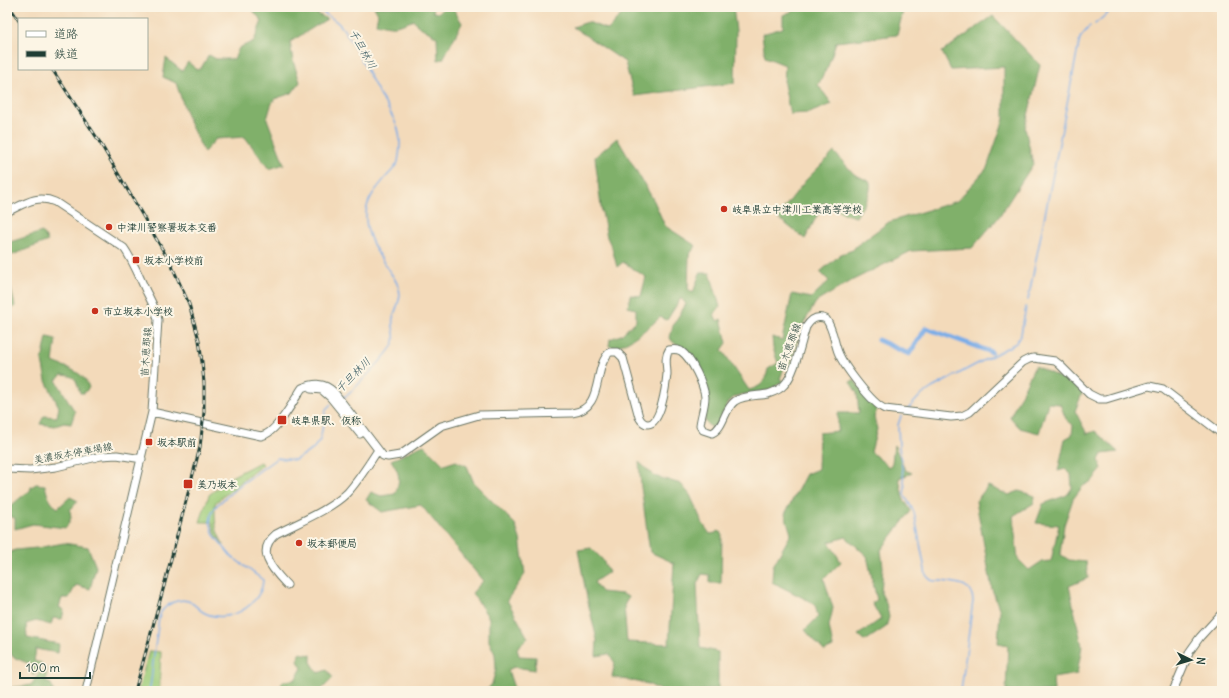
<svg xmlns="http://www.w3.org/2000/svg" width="1229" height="698" viewBox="0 0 1229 698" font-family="Delius,'Klee One',sans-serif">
<rect width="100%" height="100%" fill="#fcf5e5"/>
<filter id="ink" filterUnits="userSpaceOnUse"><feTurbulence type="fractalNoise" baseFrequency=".025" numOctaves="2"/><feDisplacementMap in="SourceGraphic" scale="8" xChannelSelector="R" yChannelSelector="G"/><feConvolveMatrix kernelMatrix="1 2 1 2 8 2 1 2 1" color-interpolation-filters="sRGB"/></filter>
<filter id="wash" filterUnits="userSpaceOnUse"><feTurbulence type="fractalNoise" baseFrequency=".012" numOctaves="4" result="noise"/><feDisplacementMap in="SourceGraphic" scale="16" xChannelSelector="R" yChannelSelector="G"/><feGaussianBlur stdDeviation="0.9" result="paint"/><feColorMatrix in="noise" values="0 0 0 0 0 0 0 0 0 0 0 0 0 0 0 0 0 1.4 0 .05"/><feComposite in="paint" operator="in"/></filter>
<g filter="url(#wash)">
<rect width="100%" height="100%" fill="#f3daba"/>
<path fill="#a0cd7b" stroke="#608558" d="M260,462l3,2 -48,39c0,18 -1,26 9,42l-8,-10 -4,-13h-12l9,-27 22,-18z
M149,651l12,1 -2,39h-21z"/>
<path fill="#80b06b" stroke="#507650" d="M250,7h55l22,12 -37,23 3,19 7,21 -8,11 -15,5 -5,4 -5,17 17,45 -15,5 -24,-32 -29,2 -12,13 -14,-28 -14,-41 -13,-6 3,-19 16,13 6,-9 9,8 4,-2 8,-13 7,4h18l5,-11 15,-7 8,-20z
M374,7h60l-1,5 5,1 7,-6h7l10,16 -19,36 -5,1 -1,-23 -20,-12 -3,-5c-19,7 -18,8 -38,3l2,-9z
M628,7h105l3,24 -1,52 -101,13 -9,-34 -52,-35 15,-5 20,8z
M803,7h101l-7,28 -61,7 -8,24 -10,19 14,19 -23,9 -19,1 -6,-30 1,-19 -20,-8 -3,-23 21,-6v-13z
M993,16l47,49 -15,63 8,36 -35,54 -26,30 -61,3 -58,29 -37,22 -16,28 -10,36 -6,2 -4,11 3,2 -13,9 -31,5 -6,3 -5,5 -12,23 -4,1c-13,-5 -5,-16 -4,-26 1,-5 -1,-13 -3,-18 -3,-9 -16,-32 -23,-36 -5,-3 -9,-3 -12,-9l3,-13 13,-21 -5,-6 -14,22 -7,-3c-7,8 -34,28 -45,30 -1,0 -5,-1 -6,-1l1,-7 11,-4 15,-14v-12l-8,-2 2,-12 11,1 5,-19 -23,-15 -6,5 -5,-19 -5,-11 -6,-30 -6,-50 22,-19 37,63 11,25 31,20 -7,9 -1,34 5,4 7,-20h10l10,34 -6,7 3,7 4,-2 6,24 -5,7 27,40c14,-4 16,-8 19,-21l10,-6 -5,-15 -1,-11 10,3 10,-46 19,4 18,-17 -9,-9 21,-18 12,-4 3,-4 33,-24 68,-21 30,-33 17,-49v-52l-53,3 -9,-18z
M834,152l20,22 16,8c2,13 -7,23 -14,35l-11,-3 -21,-12 -19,37 -28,-22 29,-37z
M42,232l6,9 -41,16v-14z
M7,271l8,35 -8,8z
M47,337l9,2 -3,23c14,6 32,10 36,26l-5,5h-4c-4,-13 -3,-17 -18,-18l-6,5 19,32 -4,12 -7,-1 -9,3 -15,-2 4,-8 13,1 2,-10 -13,-26 -4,-20z
M1035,366l28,13 20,12 -8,20 12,23 8,-3 23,21 -16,2 -3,6 3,9 -10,12 -9,5 -10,13 -9,26 -4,29 9,6 17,2 2,16 -19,8 13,60 -5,28 -24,4 1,13h-48l2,-46 -10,-2 2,-32 -8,-22 -16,-88 12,-15 21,9 10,-4 16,5 -1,7 -21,13 5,43 11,11 12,-8 10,-1 8,-36 -23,-2 7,-19 24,-9 5,-7 -1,-14 -6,-5 -7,2 7,-32 7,-4 1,-10 -7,-6 -6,-15 -12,-1 -9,30 -19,-5 -10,-11z
M854,380l23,30 -3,7 3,12 -6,23 18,15 3,-4 2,-18 11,25 7,3 -13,5 4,20 8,13 -30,39 2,17 -2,26 5,10 3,14 -3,10 -21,14 -7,-6 23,-16 -9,-16 5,-3 -10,-44 -21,-19 -17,5 12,20 -17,17 9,29 -4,18 4,21 -9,4 -19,-21 13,-13 -3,-13 -43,-22 1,-16 18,-32 -6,-20 21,-40 12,-5 1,-36 19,-2v-18h21l-2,-20 -7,-11z
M424,445l20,20 12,-4 11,5 7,17 41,41 5,15 5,35 -18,26 21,38 -11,10 2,8 17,1 -1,13 -21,-3 -6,3 7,21h-29l6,-7 4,-15 -1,-15 -6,-13v-23l-17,-25 11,-12 -62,-76 -39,7 -16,-12 5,-8 10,4 14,-2c6,-16 5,-20 -4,-34 12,-4 21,-11 33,-15z
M639,462l15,14 27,8 9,11 13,29 7,10 6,-1 1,-2 5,2 -1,50h-11v-8l-8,-1 -5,10 3,64 18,4v36l-18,3h-38l-14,-7 -36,-7 3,-14 -6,-9 -13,2 1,-16 -10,-42 -9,-48 13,-2 11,11 7,13 -15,10 7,10 21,2 6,3 -4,9 3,36 42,2 5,-81 -24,-11 -9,-65z
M36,484l9,1c2,9 4,18 13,23l12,-11 8,4 -8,9 1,8 -5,10 -33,-4 -18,5v-11l-8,-2v-7c8,-6 14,-13 23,-18l1,-4z
M64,543l24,4 8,20 -6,22 -14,-4 -7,13h-7l-3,9 5,3 -2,9 -9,-1 -2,7 -15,-4 -10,3 1,14 32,6 -1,9 -22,-4 -2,12 8,2 -9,13 -3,-12 -17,-7 -6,-9v-90l2,-5 6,-3 22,-2z
M299,653l12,2v7l7,11 9,-3 6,8 -13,13h-42l5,-10 12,-1 7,-12 -4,-7z
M47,668l-1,14 5,2 3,7h-47v-3l24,-3 10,-14z"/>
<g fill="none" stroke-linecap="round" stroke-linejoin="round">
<path stroke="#7bade7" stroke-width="1.5" d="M313,7c9,5 20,10 27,18 15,18 24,41 35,61 7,14 18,28 23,43 3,10 2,23 0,33 -2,5 -7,10 -11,14 -10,12 -21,23 -21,39 -1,23 16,45 28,63 11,18 4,23 -1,40 -2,8 3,16 1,24 -1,9 -37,43 -45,52l-7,4
M1095,24l20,-17
M1028,300l52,-262 10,-12
M907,410l13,-14 12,-8 84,-45 5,-9 5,-27
M901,416l-3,9 1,22 6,41 -1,6 10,18 12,63c2,2 3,4 5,5 2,1 7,1 10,1 15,2 31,1 32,20l-12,90
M149,691c2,-7 2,-11 3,-18 1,-13 3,-26 5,-40 1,-6 1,-15 4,-21 6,-8 17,-14 27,-11 6,2 10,8 15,11 16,9 36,3 48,-8 7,-7 12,-15 12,-24l-32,-24 -17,-21 -4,-13 2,-10 5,-7 23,-20 37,-27 18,2 17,-10 8,-10 6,-31 5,-5"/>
<path stroke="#7bade7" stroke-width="5" d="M878,340l31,14 17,-26 65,24"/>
</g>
</g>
<g filter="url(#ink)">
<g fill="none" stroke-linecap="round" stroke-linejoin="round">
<defs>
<path id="secondary" d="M7,212c17,-8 30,-18 48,-10l69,46c9,13 15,28 22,43 5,10 10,18 12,29l-6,92 -66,279
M311,389l11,1 8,7 30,37
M152,412l109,24c15,-2 33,-36 41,-48 12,-5 22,-6 32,4l49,64 5,1 12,-2 41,-29 38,-11 93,-2c33,-4 20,-46 38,-61h7l6,6 16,59c2,4 4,7 9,7 13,0 18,-39 19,-50 0,-9 -3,-16 2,-24 5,-1 8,-1 12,1 11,8 23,34 24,46 0,9 -4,19 -5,28l3,5 9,3c12,-5 12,-24 23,-32 9,-6 23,-5 33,-7 6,-2 12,-4 16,-9 11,-11 17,-43 22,-58 5,-8 11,-12 20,-8 7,10 8,22 12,33 5,13 34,52 47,57l66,8 11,-1 8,-4 53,-50 6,-3 5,-1 21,3 4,3 30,30 10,5h7l43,-13 14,3 59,45
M7,469l23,1 26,-3 45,-11 16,-1 25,4
M287,585c-13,-14 -33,-33 -11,-51 21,-11 54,-24 71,-41 12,-13 21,-28 31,-43
M1173,691l17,-40 10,-14 22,-24"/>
</defs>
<use href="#secondary" stroke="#697463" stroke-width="9"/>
<use href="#secondary" stroke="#fff" stroke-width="7"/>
<defs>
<path id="rail" d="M10,7l9,14
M52,69l47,72 72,123 18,40 10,36 3,22 2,21v29l-4,35 -36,139 -29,105"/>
</defs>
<use href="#rail" stroke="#1f3d34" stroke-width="3"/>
<use href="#rail" stroke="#fcf5e5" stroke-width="1.5" stroke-dasharray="4.5" stroke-linecap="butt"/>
</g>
</g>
<g fill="#c8321e" stroke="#fcf5e5" stroke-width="1.5">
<circle cx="724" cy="209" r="4"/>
<circle cx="109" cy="227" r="4"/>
<rect x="132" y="256" width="8" height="8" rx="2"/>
<circle cx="95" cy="311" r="4"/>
<rect x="277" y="415" width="10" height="10" rx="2"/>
<rect x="145" y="438" width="8" height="8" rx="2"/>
<rect x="183" y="479" width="10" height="10" rx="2"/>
<circle cx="299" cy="543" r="4"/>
</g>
<g text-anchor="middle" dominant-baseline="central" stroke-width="4" stroke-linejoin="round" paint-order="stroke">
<g font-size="10" font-weight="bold" fill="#1f3d34" stroke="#fcf5e5" text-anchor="start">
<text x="732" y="209">岐阜県立中津川工業高等学校</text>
<text x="117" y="227">中津川警察署坂本交番</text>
<text x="144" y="260">坂本小学校前</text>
<text x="103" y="311">市立坂本小学校</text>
<text x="291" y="420">岐阜県駅、仮称</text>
<text x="157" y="442">坂本駅前</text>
<text x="197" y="484">美乃坂本</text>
<text x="307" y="543">坂本郵便局</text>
</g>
<g font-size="10" fill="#1f3d34" stroke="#fcf5e5">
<text transform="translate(789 347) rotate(-70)">苗木恵那線</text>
<text transform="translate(146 352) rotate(-86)">苗木恵那線</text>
<text transform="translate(73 453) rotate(-10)">美濃坂本停車場線</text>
</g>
<g font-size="11" font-style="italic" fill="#365961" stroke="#fcf5e5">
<text transform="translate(363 49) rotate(61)">千旦林川</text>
<text transform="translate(353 375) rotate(-45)">千旦林川</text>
</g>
</g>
<rect width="1229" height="698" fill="none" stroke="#fcf5e5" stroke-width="24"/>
<rect x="18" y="18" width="130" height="52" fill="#fcf5e5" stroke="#a4ab9e"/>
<rect x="26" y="31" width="20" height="6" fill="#ffffff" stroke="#a4ab9e"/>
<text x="54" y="38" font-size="12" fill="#1f3d34">道路</text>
<rect x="26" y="51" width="20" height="6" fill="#1f3d34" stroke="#a4ab9e"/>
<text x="54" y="58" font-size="12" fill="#1f3d34">鉄道</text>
<g transform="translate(1191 660) rotate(95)" stroke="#fcf5e5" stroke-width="3" paint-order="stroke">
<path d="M0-3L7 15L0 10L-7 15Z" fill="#1f3d34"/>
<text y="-6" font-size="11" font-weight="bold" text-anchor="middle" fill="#1f3d34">N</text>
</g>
<path d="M20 672v6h70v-6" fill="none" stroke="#1f3d34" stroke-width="2"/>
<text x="26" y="672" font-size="12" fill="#1f3d34" stroke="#fcf5e5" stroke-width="3" paint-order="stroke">100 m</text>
</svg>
